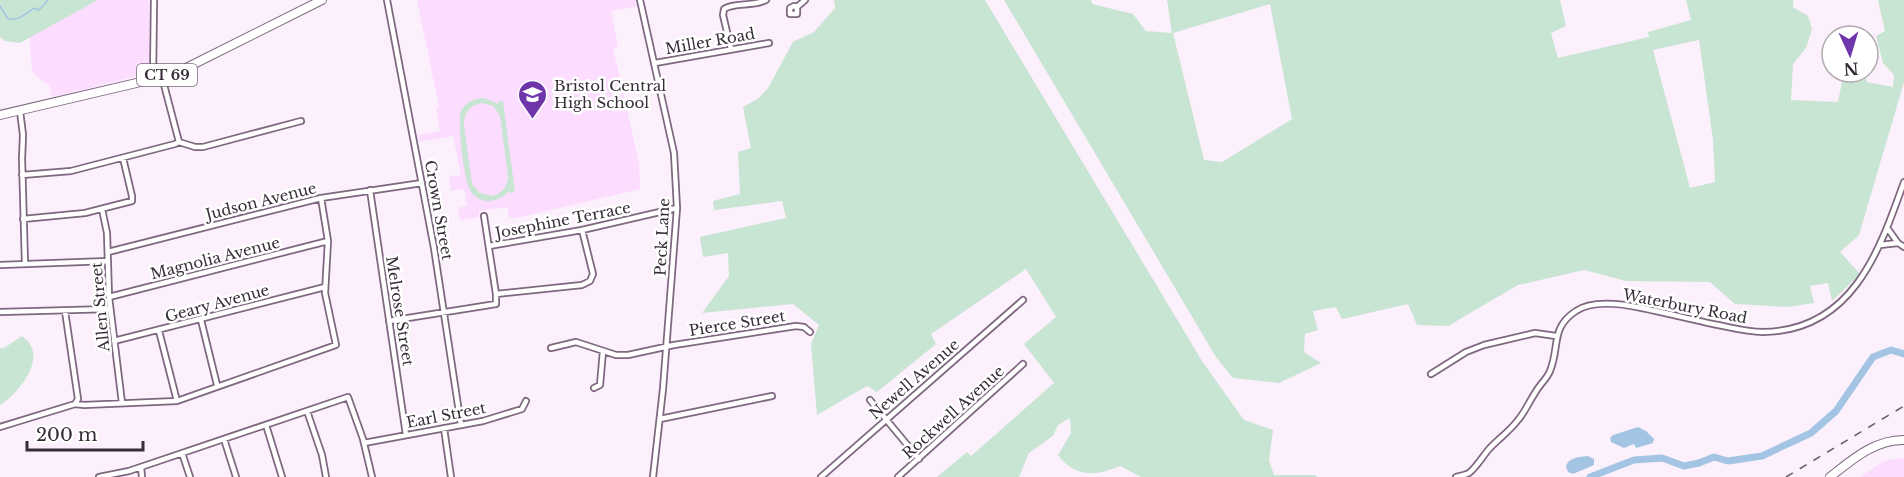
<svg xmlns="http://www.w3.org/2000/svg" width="1904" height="477" viewBox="0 0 1904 477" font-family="'Libre Baskerville',serif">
<rect width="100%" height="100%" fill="#fbf0fc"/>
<path fill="#fcddff" d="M31,0h118v73l-97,24 -2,-11 -18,-14 -3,-43z
M417,0h219l1,6 -26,5 7,35 -5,2 26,115 1,26 -128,30 -3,-2 -2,-10 -28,4v6l-19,3 -2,-12 9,-2 -3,-17 -13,2 -2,-14 12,-2 -8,-39 -34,6 -1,-7 22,-4 -4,-23 3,-1z
M1899,458l5,1v18h-44l24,-16z"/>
<path fill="#c8e4d2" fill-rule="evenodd" d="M0,0h98l-78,43 -15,-2 -5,-4z
M834,0h151l217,361 42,59 29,10 -4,30 5,15h42l1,2h-176l-21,-11c-25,11 -45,11 -62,-11l13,-22 -1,-15 -12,7 -5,11 -24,17 -10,24h-82l30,-25 4,4 83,-73 -30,-39 32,-27 -30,-48 -95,65 5,10 -59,48 -10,-6 -50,29 -6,-71 8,-19 -26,-21 -91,9 27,-37 -1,-23 -25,4 -3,-20 86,-19 -4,-17 -68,9 -1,-9 27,-7 -2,-42 13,-4 -8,-41 16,-9 9,-10 25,-46 21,-10 21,-24z
M1004,0h87l1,4 41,10 13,17 26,2 -5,-33h393l6,26 -15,7 7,25 91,-21 -1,-5 43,-12 -5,-20h107v7l15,9 4,13 -6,19 -13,16 -2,36 47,2 6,-30h21l2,10 26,5 1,-12 -11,-12 -7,-27 9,-5 -7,-31h26v82l-45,153 -19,17 20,22 -28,27 -4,-18 -18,3 4,17 -26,4 -53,-3 -25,-22 -84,-1 -42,-11 -66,15 -70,41 -31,-1 -9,-21 -66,15 -6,-12 -23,4 5,19 -13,4 -1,18 17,11 -42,20 -46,-5 -17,-21zM1270,4l22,115 -70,43 -18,-2 -31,-127zM1699,40l14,100 2,42 -25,6 -37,-138z
M484,98l14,6v-2l5,-1 12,91 -5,1 -1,-2c-10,12 -30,15 -39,-1 -6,-10 -13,-68 -9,-79 5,-9 13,-13 23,-13zM483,103l10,3 7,10 8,60c0,11 -6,17 -16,20l-12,-3 -8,-9 -8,-60c0,-12 7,-20 19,-21z
M22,336c28,19 -2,56 -22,69v-57h4z"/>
<path fill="#a3c5e3" d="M1638,427l8,4 8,8 -1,4 -17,5 -2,-4 -10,4 -13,-6 -1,-4 3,-3z
M1588,456l6,3v6l-21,9 -5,-2 -2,-5c2,-10 14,-10 22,-11z"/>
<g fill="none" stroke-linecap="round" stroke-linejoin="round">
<path stroke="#a3c5e3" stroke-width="1.5" d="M0,6l8,13c10,2 18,-5 26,-11l5,2 9,-10"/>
<path stroke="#a3c5e3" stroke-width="7" d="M1590,477l44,-17 28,-2 22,8 15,-3 15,-6 14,4 34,-5 49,-23 25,-22 37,-54 18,-7 13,4"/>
<defs>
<path id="minor" d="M387,0l47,248 27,177
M640,0l34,153 3,55 -14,181 -10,88
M797,7l-3,-1 -4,2v6h7v-7l8,-7
M731,49l-8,-34 1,-6c10,-7 29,-2 42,-9
M655,63l114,-20
M162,77l17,65
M153,79l1,-79
M20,111l3,24 -1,24 3,105
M179,142l16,5h8l98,-26
M22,175l49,-4 104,-27 4,-2
M370,190l36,245
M102,209l5,24 2,64 13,106
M23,219l62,-6 47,-12v-5l-9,-38
M1888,229l10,14 6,4
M1880,245l18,-2
M489,246l93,-16 95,-22
M108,252l213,-54 101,-15
M0,265l108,-4
M496,294l86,-9 8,-4 3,-7 -11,-44
M109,297l219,-56
M65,311l13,88 -3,5
M0,312l110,-3
M201,320l16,65
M389,321l107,-17v-10l-12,-78
M159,331l18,70
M114,341l211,-54
M551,348l25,-6 40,13h12l46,-10 122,-19 8,1 6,5
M1431,374l35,-22 18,-7 51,-12 21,3
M594,388l6,-3 3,-34
M870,400l49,59
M307,411l15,44 4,22
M660,419l112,-23
M266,425l16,52
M0,427l75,-23 9,1 93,-4 159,-56 -11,-52 3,-52 -7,-43
M444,428l7,49
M224,439l12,38
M364,443l119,-22 39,-12 4,-8
M182,453l8,24
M141,467l1,10
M99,477l30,-6 219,-74 15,42 9,38
M821,477l202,-177
M898,477l125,-113
M1456,477c3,-1 9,-2 13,-4 7,-5 14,-17 20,-24 9,-10 21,-18 29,-29 7,-8 11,-18 17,-27 4,-8 12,-14 15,-22 10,-24 0,-43 26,-60 17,-12 47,-7 66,-3 24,5 48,11 71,16 16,3 33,8 50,8 89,-1 116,-80 141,-150"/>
<path id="primary" d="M0,115l162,-38 18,-6 142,-71"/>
<path id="trunk" d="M1830,477c23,-18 44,-37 74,-37"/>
</defs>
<use href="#minor" stroke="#7e6880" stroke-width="8"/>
<use href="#primary" stroke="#7e6880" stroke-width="10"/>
<use href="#trunk" stroke="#7e6880" stroke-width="10"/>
<use href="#minor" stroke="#fff" stroke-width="4.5"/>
<use href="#primary" stroke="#fff" stroke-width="8"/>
<use href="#trunk" stroke="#fff" stroke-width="8"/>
<path stroke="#695e6a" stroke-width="1.5" stroke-dasharray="8 8" stroke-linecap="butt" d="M1786,477l118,-71"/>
</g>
<defs>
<symbol id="school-pin" viewBox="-11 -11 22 30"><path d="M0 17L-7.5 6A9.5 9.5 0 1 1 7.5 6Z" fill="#6f35ab" stroke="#fff"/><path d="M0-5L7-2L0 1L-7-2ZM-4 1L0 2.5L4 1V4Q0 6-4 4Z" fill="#fff"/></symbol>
</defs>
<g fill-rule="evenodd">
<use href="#school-pin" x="516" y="78" width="33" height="45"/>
</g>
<g text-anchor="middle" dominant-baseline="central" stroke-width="5" stroke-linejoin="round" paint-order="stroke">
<rect fill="#fff" stroke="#736c74" stroke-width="1.5" x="137" y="64" width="60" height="22" rx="4.5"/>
<g font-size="14" font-weight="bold" fill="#372d38">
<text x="167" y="75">CT 69</text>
</g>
<g font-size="15" fill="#372d38" stroke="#fff">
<text transform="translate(710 41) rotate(-10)">Miller Road</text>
<text transform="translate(261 201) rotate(-14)">Judson Avenue</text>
<text transform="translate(439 210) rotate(80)">Crown Street</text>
<text transform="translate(563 220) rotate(-11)">Josephine Terrace</text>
<text transform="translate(662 237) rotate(-87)">Peck Lane</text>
<text transform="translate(215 258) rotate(-14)">Magnolia Avenue</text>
<text transform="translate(217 303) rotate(-15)">Geary Avenue</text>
<text transform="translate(1685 306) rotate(11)">Waterbury Road</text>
<text transform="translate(100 307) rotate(-95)">Allen Street</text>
<text transform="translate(400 311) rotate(81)">Melrose Street</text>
<text transform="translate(737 323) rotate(-9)">Pierce Street</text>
<text transform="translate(914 379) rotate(-41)">Newell Avenue</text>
<text transform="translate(953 412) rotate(-42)">Rockwell Avenue</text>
<text transform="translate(446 415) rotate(-11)">Earl Street</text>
</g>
<g font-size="15" fill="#372d38" stroke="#fff" text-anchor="start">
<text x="554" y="85">Bristol Central<tspan x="554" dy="17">High School</tspan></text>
</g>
</g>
<g transform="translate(1850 54) rotate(176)"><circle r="28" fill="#ffffff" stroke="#afabaf" stroke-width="1.5"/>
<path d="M0-4.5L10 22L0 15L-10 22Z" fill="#6f35ab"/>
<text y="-9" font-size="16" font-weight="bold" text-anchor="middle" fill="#372d38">N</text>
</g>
<path d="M27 441v9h116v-9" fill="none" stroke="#372d38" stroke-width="3"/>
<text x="36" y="441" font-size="18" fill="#372d38" stroke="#ffffff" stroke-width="4.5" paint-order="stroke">200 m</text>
</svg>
